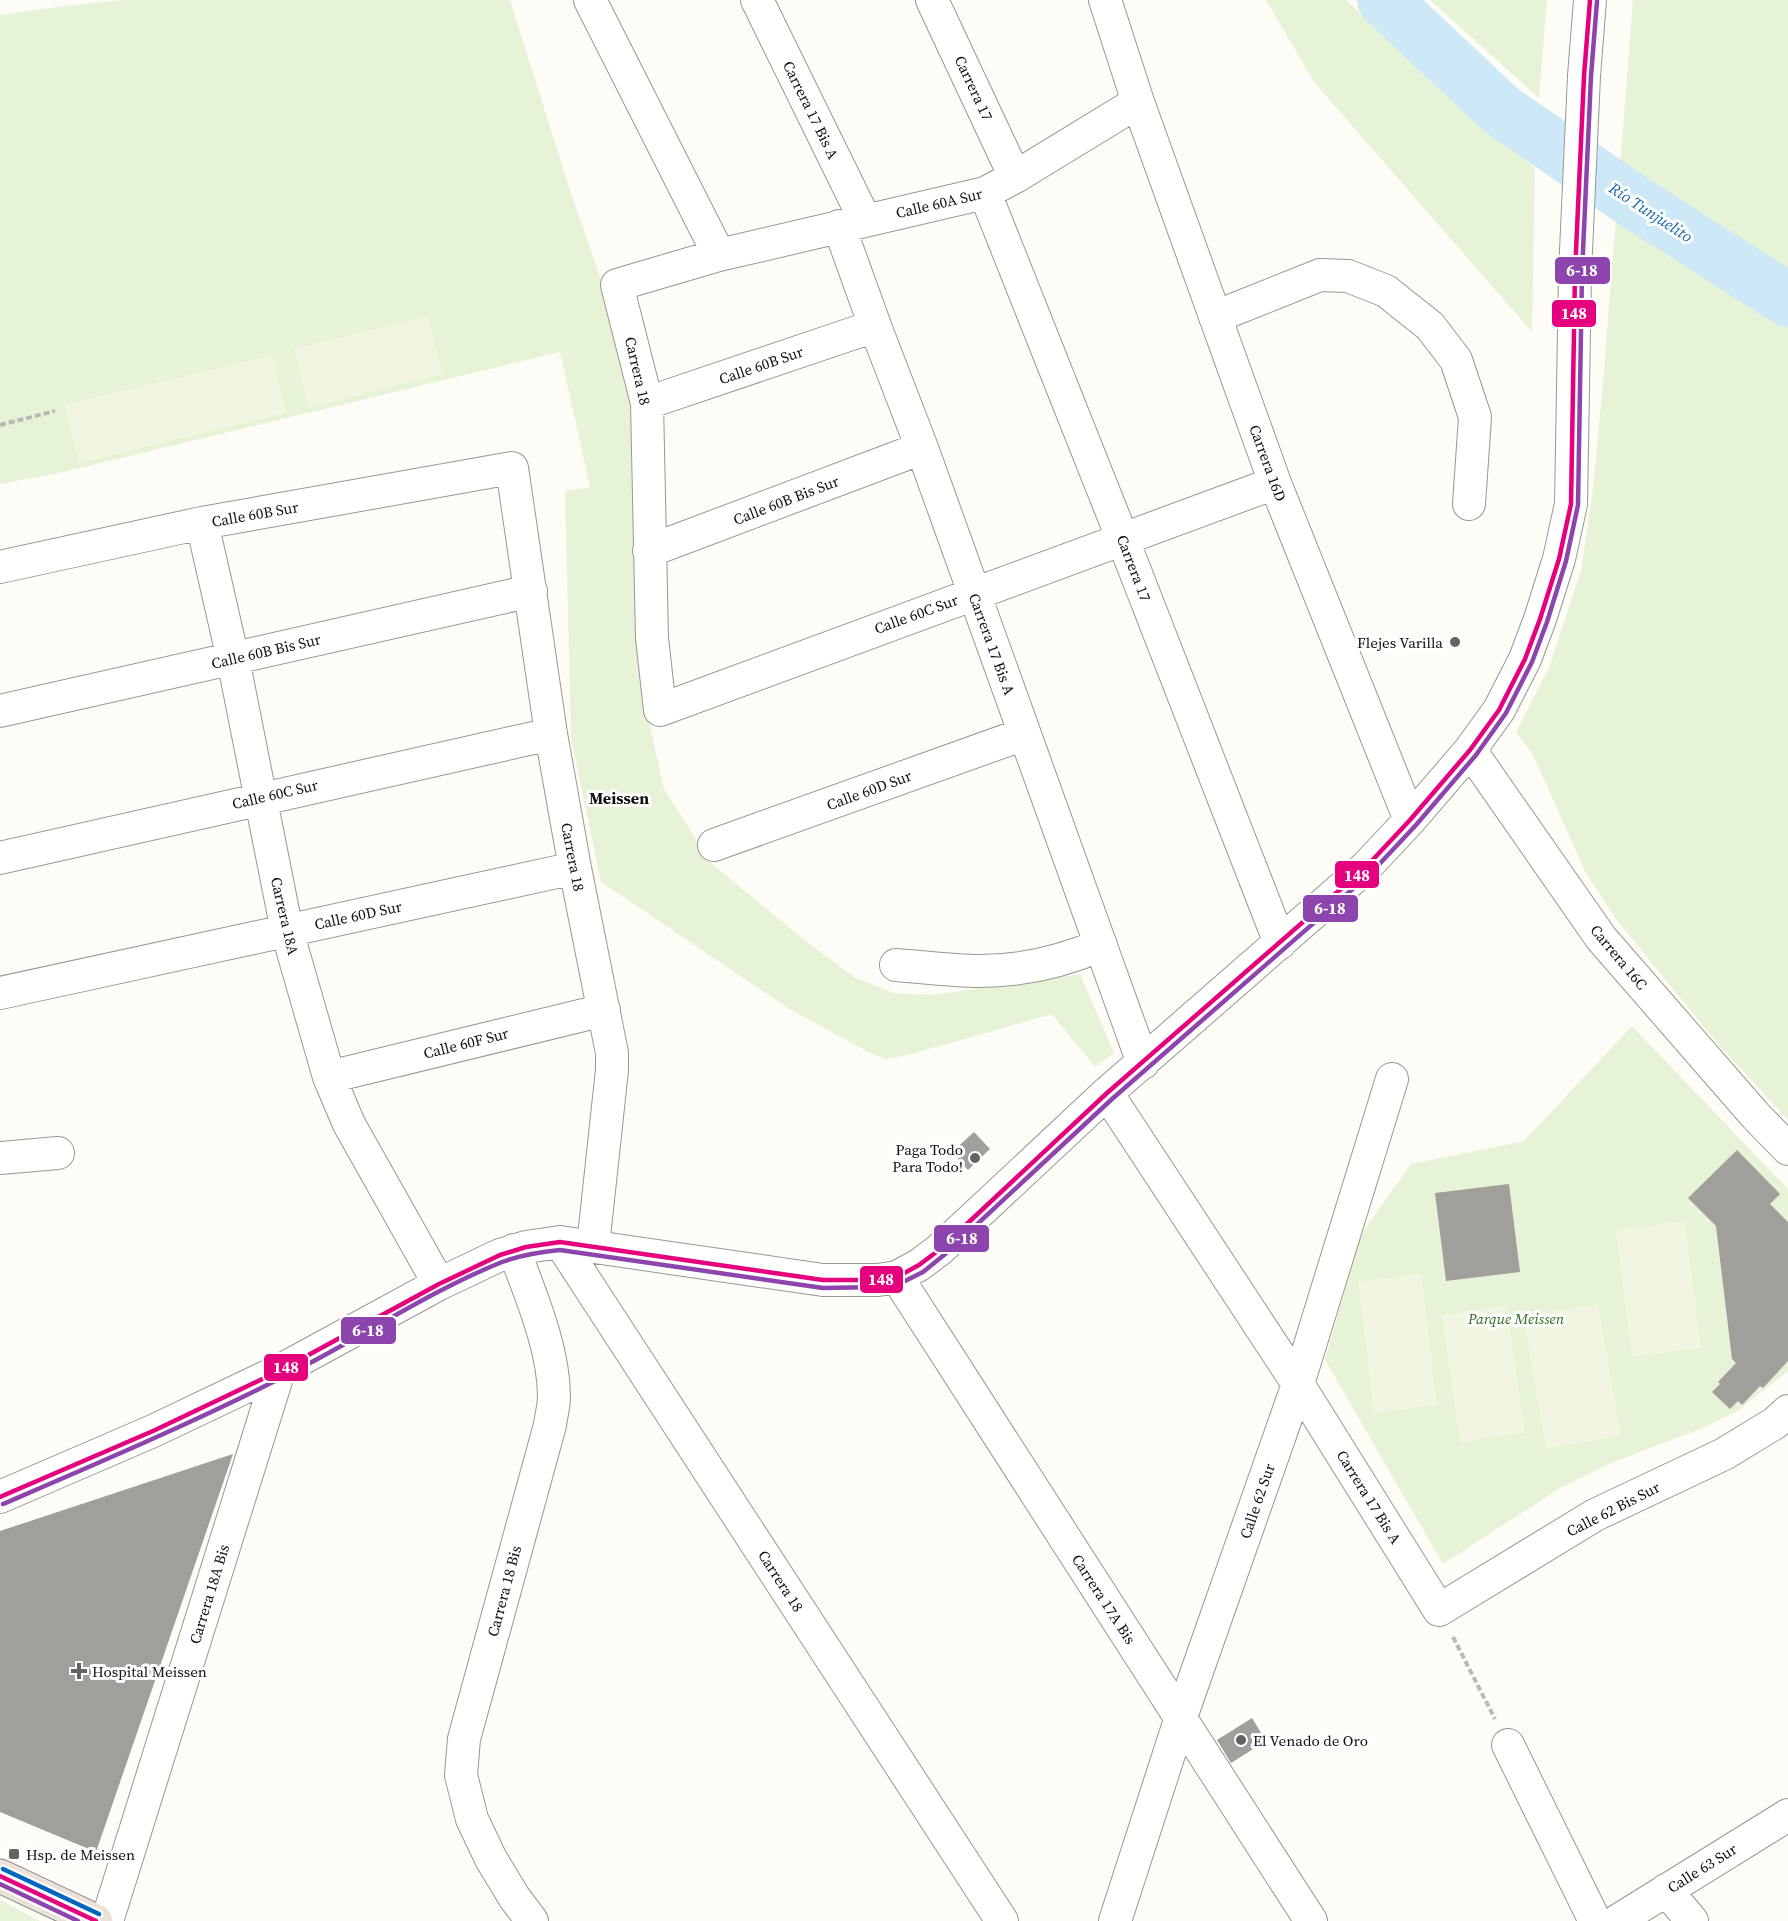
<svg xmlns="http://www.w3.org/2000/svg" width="1788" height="1921" viewBox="0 0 1788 1921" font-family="'Source Serif 4',serif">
<rect width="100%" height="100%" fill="#fdfcf7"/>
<path fill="#e7f3d7" d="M120,0h390l58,184 32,93 32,108 15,328 17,76 48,75 95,78 49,36 38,15 39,2 147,-21 34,79 -19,14 -43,-53 -144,41 -22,4 -16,-6 -82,-45 -187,-126 -30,-144 -6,-247 25,-4 -30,-135 -497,120 -63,12v-469l57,-8z
M1266,0h80l86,80 103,88 -3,164 -218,-250z
M1430,0h117l-8,98z
M1633,0h155v1120l-70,-76 -102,-125 -30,-46 -54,-120 -16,-21 33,-64 32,-97 12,-82 10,-106z
M1632,1026l156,163v182l-52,41 -36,17 -89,34 -51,25 -117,76 -118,-204 36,-126 50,-70 113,-23z
M0,1900l40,21h-40z"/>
<path fill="#f0f6e1" d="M428,316l14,58 -134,34 -14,-59z
M273,355l13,58 -207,50 -14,-58z
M1685,1221l16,127 -69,9 -16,-127z
M1421,1274l16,131 -63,8 -16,-131z
M1598,1304l23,132 -75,13 -23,-132z
M1507,1306l18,127 -65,9 -18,-127z"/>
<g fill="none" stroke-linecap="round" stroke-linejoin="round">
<path stroke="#cde8f7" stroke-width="54" d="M1384,0l117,110 132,91 155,99"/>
</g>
<path fill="#a19f9c" d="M974,1132l16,17 -22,21 -16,-18z
M1737,1150l43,44 -10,10 18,18v139l-25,27 -3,-2 -18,19 -4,-4 -8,8 -18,-17 8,-8 -2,-2 18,-19 -4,-4 -16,-133 -28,-28z
M1509,1184l11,88 -74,9 -11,-88z
M233,1454l-137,398 -96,-40v-281z
M1252,1718l14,23 -35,22 -14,-23z"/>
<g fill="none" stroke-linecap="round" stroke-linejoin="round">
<defs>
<path id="minor" d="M590,0l129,255
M757,0l108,220
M932,0l83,177
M1105,0l33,102 -123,75 -30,16 -266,62 -102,30 30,118 5,235 8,72 615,-227
M1138,102l137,381 135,337
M985,193l138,347 157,403
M839,226l36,100 47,122 221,615
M1215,317l105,-42 28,1 38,15 44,35 26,34 19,57 -6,87
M647,403l228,-77
M202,523l31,136 54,272 42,146 20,47 90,160
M649,551l273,-103
M0,567l202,-44 310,-55 39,266 24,134 37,185v17l-19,176
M0,711l531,-120
M1470,750l131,188 154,177 33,34
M714,845l310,-111
M0,858l551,-124
M896,965c26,2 52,5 78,6 44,1 87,-9 127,-26
M0,993l575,-125
M329,1077l275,-67
M1107,1093l191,291 141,226 156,-95 129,-61 51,-31 13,-12
M0,1158l58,-5
M560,1242l442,679
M514,1250c17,46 40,99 40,147 0,9 -3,19 -4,28l-86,314 -3,36 11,44 19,40 23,38 18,24
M897,1277l414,644
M0,1497l153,-66 126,-60 160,-87 61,-29 26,-8 34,-5 263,38h55l19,-3 22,-12 20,-15 168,-157 259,-226 44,-47 60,-70 29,-40 26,-51 15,-40 19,-60 12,-55 4,-231 9,-197 6,-76
M1508,1745l87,176
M1666,1890l26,31
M107,1921l172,-550
M1115,1921l66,-204 117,-333 94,-305
M1617,1921l171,-106"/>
<path id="highway" d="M0,1876l96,45"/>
</defs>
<use href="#minor" stroke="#979795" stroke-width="34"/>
<use href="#highway" stroke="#858482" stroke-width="35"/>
<path stroke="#b9b9b8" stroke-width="4" stroke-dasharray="6 3" stroke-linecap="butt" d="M0,425l55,-14
M1453,1637l42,82"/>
<use href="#minor" stroke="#fffffe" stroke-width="32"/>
<use href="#highway" stroke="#eae1d8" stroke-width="33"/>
<defs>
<path id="bus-1" d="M0,1497l153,-66 126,-60 160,-87 61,-29 26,-8 34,-5 263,38h55l19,-3 22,-12 20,-15 168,-157 259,-226 44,-47 60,-70 29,-40 26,-51 15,-40 19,-60 12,-55 4,-231 9,-197 6,-76
M0,1876l96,45"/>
<path id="bus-2" d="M3,1504c93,-40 187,-80 278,-126 74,-36 144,-85 221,-116 19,-7 38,-10 58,-12l263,38 56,-1 20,-3 24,-12 21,-17 168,-156 259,-226 45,-48 60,-70 30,-42 26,-51 15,-40 19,-61 12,-56 4,-232 9,-197 6,-75
M0,1884l78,37"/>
<path id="bus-3" d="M3,1869l96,45"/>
</defs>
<use href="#bus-1" stroke="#fff" stroke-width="9"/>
<use href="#bus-2" stroke="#fff" stroke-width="9"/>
<use href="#bus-3" stroke="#fff" stroke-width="9"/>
<use href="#bus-1" stroke="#e5007d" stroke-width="4.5"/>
<use href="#bus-2" stroke="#8e44ad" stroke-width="4.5"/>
<use href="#bus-3" stroke="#0065bd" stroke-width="4.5"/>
</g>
<g fill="#646362" stroke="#fff" stroke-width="2">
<circle cx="1455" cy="642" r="6"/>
<circle cx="975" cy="1158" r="6"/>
<path d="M76 1662h6v6h6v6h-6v6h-6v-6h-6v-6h6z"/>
<circle cx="1241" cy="1740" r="6"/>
<rect x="8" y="1848" width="12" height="12" rx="3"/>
</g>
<g text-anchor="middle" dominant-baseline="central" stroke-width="6" stroke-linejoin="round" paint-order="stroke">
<g font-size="15" fill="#111" stroke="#fff">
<text transform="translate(974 88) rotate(65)">Carrera 17</text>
<text transform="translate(811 110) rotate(64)">Carrera 17 Bis A</text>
<text transform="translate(939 203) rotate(-13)">Calle 60A Sur</text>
<text transform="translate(761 365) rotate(-19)">Calle 60B Sur</text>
<text transform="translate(638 371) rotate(77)">Carrera 18</text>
<text transform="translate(1268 463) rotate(70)">Carrera 16D</text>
<text transform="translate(786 500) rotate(-21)">Calle 60B Bis Sur</text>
<text transform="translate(255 514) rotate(-10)">Calle 60B Sur</text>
<text transform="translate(1134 568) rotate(69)">Carrera 17</text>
<text transform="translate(916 614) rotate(-20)">Calle 60C Sur</text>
<text transform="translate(992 644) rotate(70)">Carrera 17 Bis A</text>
<text transform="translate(266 651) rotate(-13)">Calle 60B Bis Sur</text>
<text transform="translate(869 790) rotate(-20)">Calle 60D Sur</text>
<text transform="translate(275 794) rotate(-13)">Calle 60C Sur</text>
<text transform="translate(573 857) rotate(79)">Carrera 18</text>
<text transform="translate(358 915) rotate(-12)">Calle 60D Sur</text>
<text transform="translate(285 916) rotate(77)">Carrera 18A</text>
<text transform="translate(1619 957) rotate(50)">Carrera 16C</text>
<text transform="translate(466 1043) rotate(-14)">Calle 60F Sur</text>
<text transform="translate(1369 1497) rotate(58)">Carrera 17 Bis A</text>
<text transform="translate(1257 1501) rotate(-71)">Calle 62 Sur</text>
<text transform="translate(1613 1509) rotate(-27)">Calle 62 Bis Sur</text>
<text transform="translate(781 1581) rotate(57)">Carrera 18</text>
<text transform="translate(504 1591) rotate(-75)">Carrera 18 Bis</text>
<text transform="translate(209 1594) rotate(-73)">Carrera 18A Bis</text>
<text transform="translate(1104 1599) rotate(57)">Carrera 17A Bis</text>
<text transform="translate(1702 1868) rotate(-32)">Calle 63 Sur</text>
</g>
<g font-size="15" fill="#111" stroke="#fff" text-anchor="start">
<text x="1443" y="642" text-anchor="end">Flejes Varilla</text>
<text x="963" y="1149" text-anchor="end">Paga Todo<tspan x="963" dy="17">Para Todo!</tspan></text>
<text x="92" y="1671">Hospital Meissen</text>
<text x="1253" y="1740">El Venado de Oro</text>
<text x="26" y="1854">Hsp. de Meissen</text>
</g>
<g font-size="15" font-style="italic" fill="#2f6b1f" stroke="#fff">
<text x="1516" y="1318">Parque Meissen</text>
</g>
<g font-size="16" font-style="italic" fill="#1768a6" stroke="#fff">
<text transform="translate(1651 212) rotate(33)">Río Tunjuelito</text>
</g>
<g font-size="16" font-weight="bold" fill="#111" stroke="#fff">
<text x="619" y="798">Meissen</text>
</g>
</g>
<g stroke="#fff" stroke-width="2">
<rect x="1554" y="256" width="57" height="29" rx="6" fill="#8e44ad"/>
<rect x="1551" y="299" width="46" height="29" rx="6" fill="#e5007d"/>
<rect x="1334" y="860" width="46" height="29" rx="6" fill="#e5007d"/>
<rect x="1302" y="894" width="57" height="29" rx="6" fill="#8e44ad"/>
<rect x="933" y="1224" width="57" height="29" rx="6" fill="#8e44ad"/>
<rect x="859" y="1265" width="45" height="29" rx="6" fill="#e5007d"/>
<rect x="340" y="1316" width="57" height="29" rx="6" fill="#8e44ad"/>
<rect x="263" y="1353" width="46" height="29" rx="6" fill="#e5007d"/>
</g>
<g font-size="16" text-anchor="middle" font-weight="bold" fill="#fff">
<text x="1582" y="276">6-18</text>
<text x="1574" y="319">148</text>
<text x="1357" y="881">148</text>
<text x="1330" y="914">6-18</text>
<text x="962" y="1244">6-18</text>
<text x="881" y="1285">148</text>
<text x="368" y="1336">6-18</text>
<text x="286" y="1373">148</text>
</g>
</svg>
